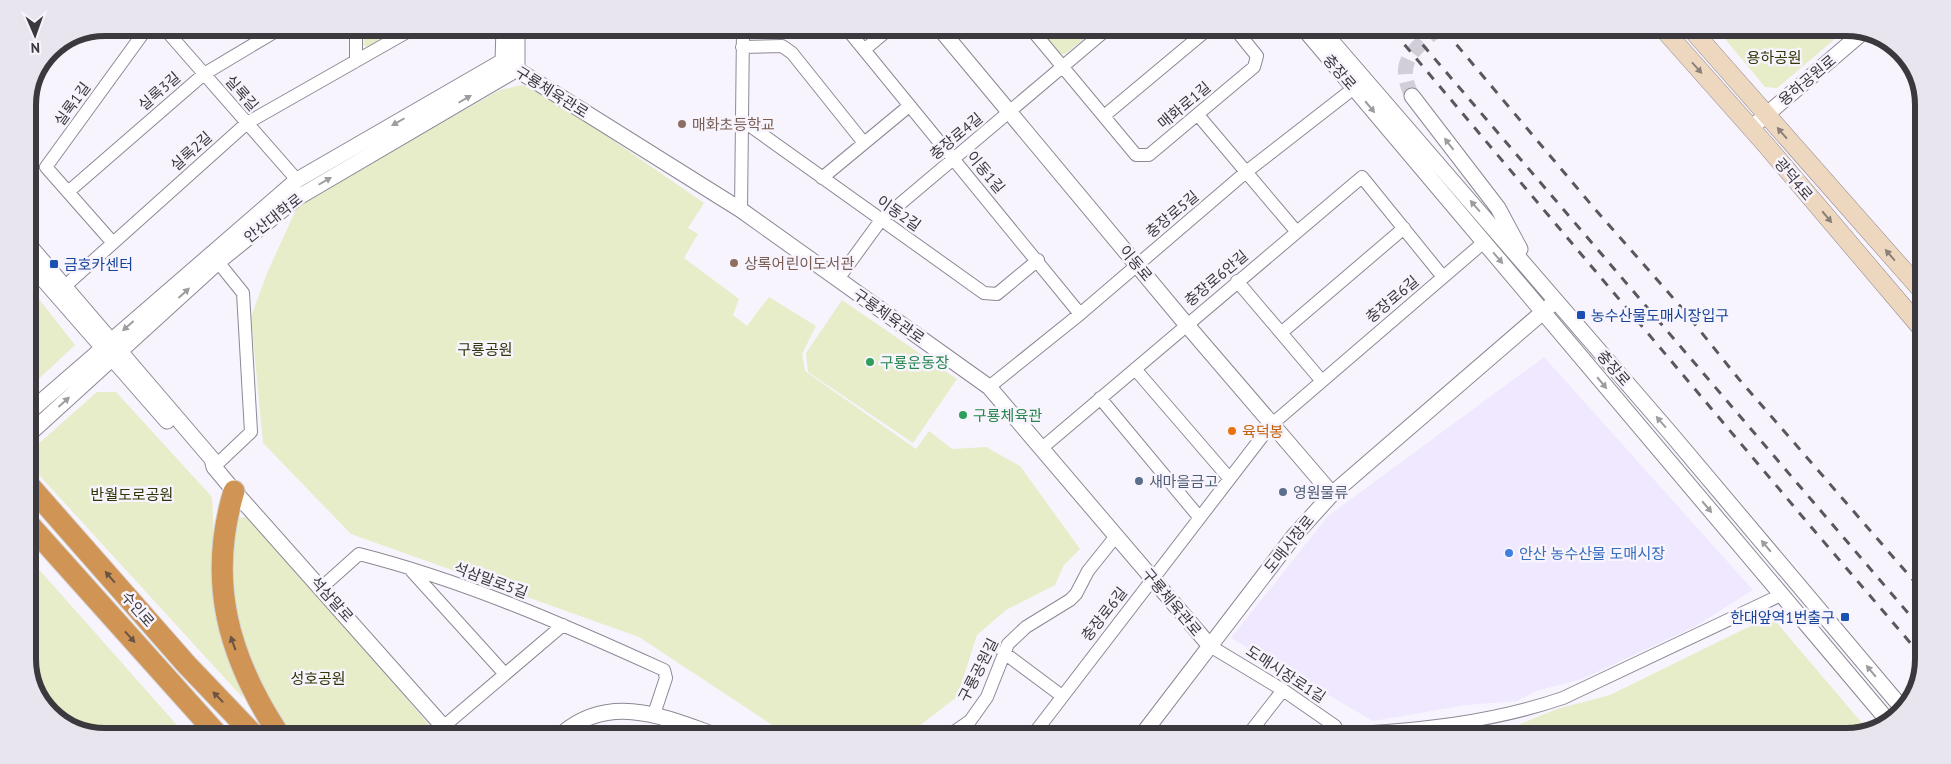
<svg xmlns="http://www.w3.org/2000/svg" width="1951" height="764" viewBox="0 0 1951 764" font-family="'PT Sans','Noto Sans KR',sans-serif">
<rect width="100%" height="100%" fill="#f8f4fd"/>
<path fill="#efe8fe" d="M1544,357l209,233 -59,37 -112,52 -46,12 -19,10 -50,4 -94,16 -142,-83 97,-122z"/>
<path fill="#e7ecc9" d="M365,28h37l-33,20 -5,-3z
M1040,30h55l-30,24h-6z
M1723,31l120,1 -66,56 -12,-1 -39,-47z
M522,85l31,14 151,104 -16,25 10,6 -14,24 55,41 -6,16 14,11 22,-29 47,29 -14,28 3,17 111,78 13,-18 23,18 34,-2 34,19 60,83 -16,16 -9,20 -49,25 -29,25 -20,62 -42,32 -15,5h-114l-147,-97 -288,-103 -88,-91 -12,-126 16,-44 32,-70 201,-113z
M28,285l47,60 -47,44z
M842,300l115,79 -44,64 -105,-71 -2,-19z
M97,392h19l96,105 6,112 25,89 -215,-235v-10z
M246,517l111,123 79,93h-150l-53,-104 -2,-110z
M28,557l156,176 -104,-1 -36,-26 -16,-42z
M1771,616l96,113 -21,7h-385l57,-11 39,-16 53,-14z"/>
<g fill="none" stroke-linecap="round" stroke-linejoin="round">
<path stroke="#d2ced7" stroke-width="15" stroke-dasharray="15 8" stroke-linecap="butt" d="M1412,96c-16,-33 -1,-44 23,-65"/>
<defs>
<path id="minor" d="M164,28l133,152
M356,28v33
M847,29l233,285
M1032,30l104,125h13l105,-88 3,-11 -21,-26
M742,47l40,-1 10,7 72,90
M864,50l25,-21
M1198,115l98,116
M1104,116l103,-86
M742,120l242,173 13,1 41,-34
M822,178l87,-72
M68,192l136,-118 77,-46
M741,210l2,-181
M113,243l-67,-76 101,-139
M838,279l43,-59 225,-190
M1237,281l84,99
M64,287l183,-164 167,-95
M1281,333l123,-105
M1135,369l94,109
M989,387l91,-73 166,-142 108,-84
M1100,398l99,119
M1042,448l320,-271 81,100
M214,467l37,-35 -8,-139 -25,-31
M409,568l95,105
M321,588l38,-34c106,27 206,71 305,116l2,8 -12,36
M1210,646l73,44 52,36 5,9
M1003,652l59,44
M443,727l120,-102
M951,734l19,-13 17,-24 21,-53 18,-17 44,-27 6,-6 12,-23 28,-35
M1340,734c76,-4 150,-11 223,-36l218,-103
M1033,735l238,-310 213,-183
M1248,735l35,-45"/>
<path id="tertiary" d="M941,30l245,294 146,170
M1305,30l584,692
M1322,30l349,404 231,274
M49,53l4,-4
M503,61l238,149 248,177 221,259
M1412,96l86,112 22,41
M1751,128l112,-96
M28,244l184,215 2,8 20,24 215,242
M28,262l139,159
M28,413l269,-233 206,-119 1,-33
M28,435l190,-173 79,-64 220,-129v-41
M563,733c47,-39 99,-17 149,1
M1142,735l152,-199 38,-42 219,-189"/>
<path id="secondary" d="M1665,31l101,114 156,184
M1693,31l229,260"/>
<path id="trunk" d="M28,484l159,181 65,68
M234,491c-27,90 -6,165 44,242
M28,523l188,210"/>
</defs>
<use href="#minor" stroke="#8e8895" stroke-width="14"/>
<use href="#tertiary" stroke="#8e8895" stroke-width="17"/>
<use href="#secondary" stroke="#8e8895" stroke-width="19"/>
<use href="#trunk" stroke="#d4d3d5" stroke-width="23"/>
<use href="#minor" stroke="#fff" stroke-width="12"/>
<use href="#tertiary" stroke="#fff" stroke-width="15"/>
<use href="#secondary" stroke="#edd7bf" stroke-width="18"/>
<use href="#trunk" stroke="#d09454" stroke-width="21"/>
<path stroke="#5a575e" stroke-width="3" stroke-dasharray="9 9" stroke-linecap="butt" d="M1393,31l419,497 107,125
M1411,31l509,596
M1445,31l149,177 87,99 57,71 182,210"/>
</g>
<defs><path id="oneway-solid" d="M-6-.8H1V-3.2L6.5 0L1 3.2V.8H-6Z" transform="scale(1.25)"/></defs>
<g fill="#8b8078">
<use href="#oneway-solid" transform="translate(1697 68) rotate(48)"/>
<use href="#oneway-solid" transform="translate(1782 133) rotate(-131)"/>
<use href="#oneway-solid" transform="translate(1827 217) rotate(50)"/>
<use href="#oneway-solid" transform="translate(1890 255) rotate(-131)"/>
</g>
<g fill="#9d9c9e">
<use href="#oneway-solid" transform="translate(465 99) rotate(-30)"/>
<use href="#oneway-solid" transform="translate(1370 107) rotate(50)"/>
<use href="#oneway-solid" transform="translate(398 122) rotate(150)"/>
<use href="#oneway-solid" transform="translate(1449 144) rotate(-128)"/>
<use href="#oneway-solid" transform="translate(325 181) rotate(-30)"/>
<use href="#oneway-solid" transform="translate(1475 206) rotate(-131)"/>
<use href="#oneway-solid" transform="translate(1498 258) rotate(49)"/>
<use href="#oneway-solid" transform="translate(184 293) rotate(-42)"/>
<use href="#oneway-solid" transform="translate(128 326) rotate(139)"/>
<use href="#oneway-solid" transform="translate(1602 383) rotate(50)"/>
<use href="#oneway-solid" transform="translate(64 402) rotate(-42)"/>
<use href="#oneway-solid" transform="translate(1661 422) rotate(-131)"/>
<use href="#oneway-solid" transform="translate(1707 507) rotate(50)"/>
<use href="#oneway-solid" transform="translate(1766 546) rotate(-130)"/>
<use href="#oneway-solid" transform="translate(1871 671) rotate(-130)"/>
</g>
<g fill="#685445">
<use href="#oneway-solid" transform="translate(110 577) rotate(-131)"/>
<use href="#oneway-solid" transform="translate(130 637) rotate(48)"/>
<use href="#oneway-solid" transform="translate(233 643) rotate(-110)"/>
<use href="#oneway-solid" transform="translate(218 697) rotate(-134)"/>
</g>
<g fill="#8d6e63" stroke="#f8f4fd" stroke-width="2">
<circle cx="682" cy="124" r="5"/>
<circle cx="734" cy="263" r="5"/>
</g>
<g fill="#1a4fb4" stroke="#f8f4fd" stroke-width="2">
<rect x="49" y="259" width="10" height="10" rx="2.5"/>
<rect x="1576" y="310" width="10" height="10" rx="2.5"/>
<rect x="1840" y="612" width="10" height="10" rx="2.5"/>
</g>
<g fill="#2e9e5b" stroke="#f8f4fd" stroke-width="2">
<circle cx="870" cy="362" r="5"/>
<circle cx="963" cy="415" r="5"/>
</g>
<circle fill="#e8710a" stroke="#f8f4fd" stroke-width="2" cx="1232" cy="431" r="5"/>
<g fill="#5c6f8a" stroke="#f8f4fd" stroke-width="2">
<circle cx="1139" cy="481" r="5"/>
<circle cx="1283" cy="492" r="5"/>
</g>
<circle fill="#3f7fe0" stroke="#f8f4fd" stroke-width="2" cx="1509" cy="553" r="5"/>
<g text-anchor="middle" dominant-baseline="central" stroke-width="5" stroke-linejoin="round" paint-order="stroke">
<g font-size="15" fill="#323607" stroke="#f8f4fd">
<text x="1774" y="57">용하공원</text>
<text x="485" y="349">구룡공원</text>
<text x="132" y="494">반월도로공원</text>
<text x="318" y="678">성호공원</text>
</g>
<g font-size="15" fill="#3b383e" stroke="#f8f4fd">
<text transform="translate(1340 72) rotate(49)">충장로</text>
<text transform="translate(1807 80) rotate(-40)">용하공원로</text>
<text transform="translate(159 91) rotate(-41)">실록3길</text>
<text transform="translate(552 92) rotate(32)">구룡체육관로</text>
<text transform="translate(242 93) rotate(49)">실록길</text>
<text transform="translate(72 104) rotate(-54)">실록1길</text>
<text transform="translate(1184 105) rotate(-40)">매화로1길</text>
<text transform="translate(956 136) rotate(-40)">충장로4길</text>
<text transform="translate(191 151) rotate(-42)">실록2길</text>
<text transform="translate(986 172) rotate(50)">이동1길</text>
<text transform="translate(1794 179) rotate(50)">광덕4로</text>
<text transform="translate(899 213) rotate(35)">이동2길</text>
<text transform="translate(1172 214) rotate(-40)">충장로5길</text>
<text transform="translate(273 218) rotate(-38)">안산대학로</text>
<text transform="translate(1136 263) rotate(50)">이동로</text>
<text transform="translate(1216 278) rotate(-40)">충장로6안길</text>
<text transform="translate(1392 299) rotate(-40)">충장로6길</text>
<text transform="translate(889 316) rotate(35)">구룡체육관로</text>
<text transform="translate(1614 368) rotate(49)">충장로</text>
<text transform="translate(1289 544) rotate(-51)">도매시장로</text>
<text transform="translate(491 580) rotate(20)">석삼말로5길</text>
<text transform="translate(332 599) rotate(48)">석삼말로</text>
<text transform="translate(1172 602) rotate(50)">구룡체육관로</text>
<text transform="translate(138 609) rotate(49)">수인로</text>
<text transform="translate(1104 614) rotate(-52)">충장로6길</text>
<text transform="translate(978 670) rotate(-63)">구룡공원길</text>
<text transform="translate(1286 674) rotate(33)">도매시장로1길</text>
</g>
<g font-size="15" fill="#785e54" stroke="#f8f4fd" text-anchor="start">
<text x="692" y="124">매화초등학교</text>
<text x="744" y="263">상록어린이도서관</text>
</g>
<g font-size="15" fill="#164399" stroke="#f8f4fd" text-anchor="start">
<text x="64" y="264">금호카센터</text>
<text x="1591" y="315">농수산물도매시장입구</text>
<text x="1835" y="617" text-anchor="end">한대앞역1번출구</text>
</g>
<g font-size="15" fill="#27864d" stroke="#f8f4fd" text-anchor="start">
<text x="880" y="362">구룡운동장</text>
<text x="973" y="415">구룡체육관</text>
</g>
<g font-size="15" fill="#c56008" stroke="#f8f4fd" text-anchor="start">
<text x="1242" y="431">육덕봉</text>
</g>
<g font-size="15" fill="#4e5e75" stroke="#f8f4fd" text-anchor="start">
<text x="1149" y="481">새마을금고</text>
<text x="1293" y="492">영원물류</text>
</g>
<g font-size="15" fill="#366cbe" stroke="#f8f4fd" text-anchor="start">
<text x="1519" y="553">안산 농수산물 도매시장</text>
</g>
</g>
<path d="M0 0H1951V764H0ZM105 36H1846A69 69 0 0 1 1915 105V659A69 69 0 0 1 1846 728H105A69 69 0 0 1 36 659V105A69 69 0 0 1 105 36Z" fill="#e9e5ee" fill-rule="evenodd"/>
<path fill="none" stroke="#3b383e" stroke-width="6" d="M105 36H1846A69 69 0 0 1 1915 105V659A69 69 0 0 1 1846 728H105A69 69 0 0 1 36 659V105A69 69 0 0 1 105 36Z"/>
<g transform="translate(35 35) rotate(178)" stroke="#f8f4fd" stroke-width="4" paint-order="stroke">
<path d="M0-4L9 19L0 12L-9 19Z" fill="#3b383e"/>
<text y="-8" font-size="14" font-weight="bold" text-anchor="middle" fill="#3b383e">N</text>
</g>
</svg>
